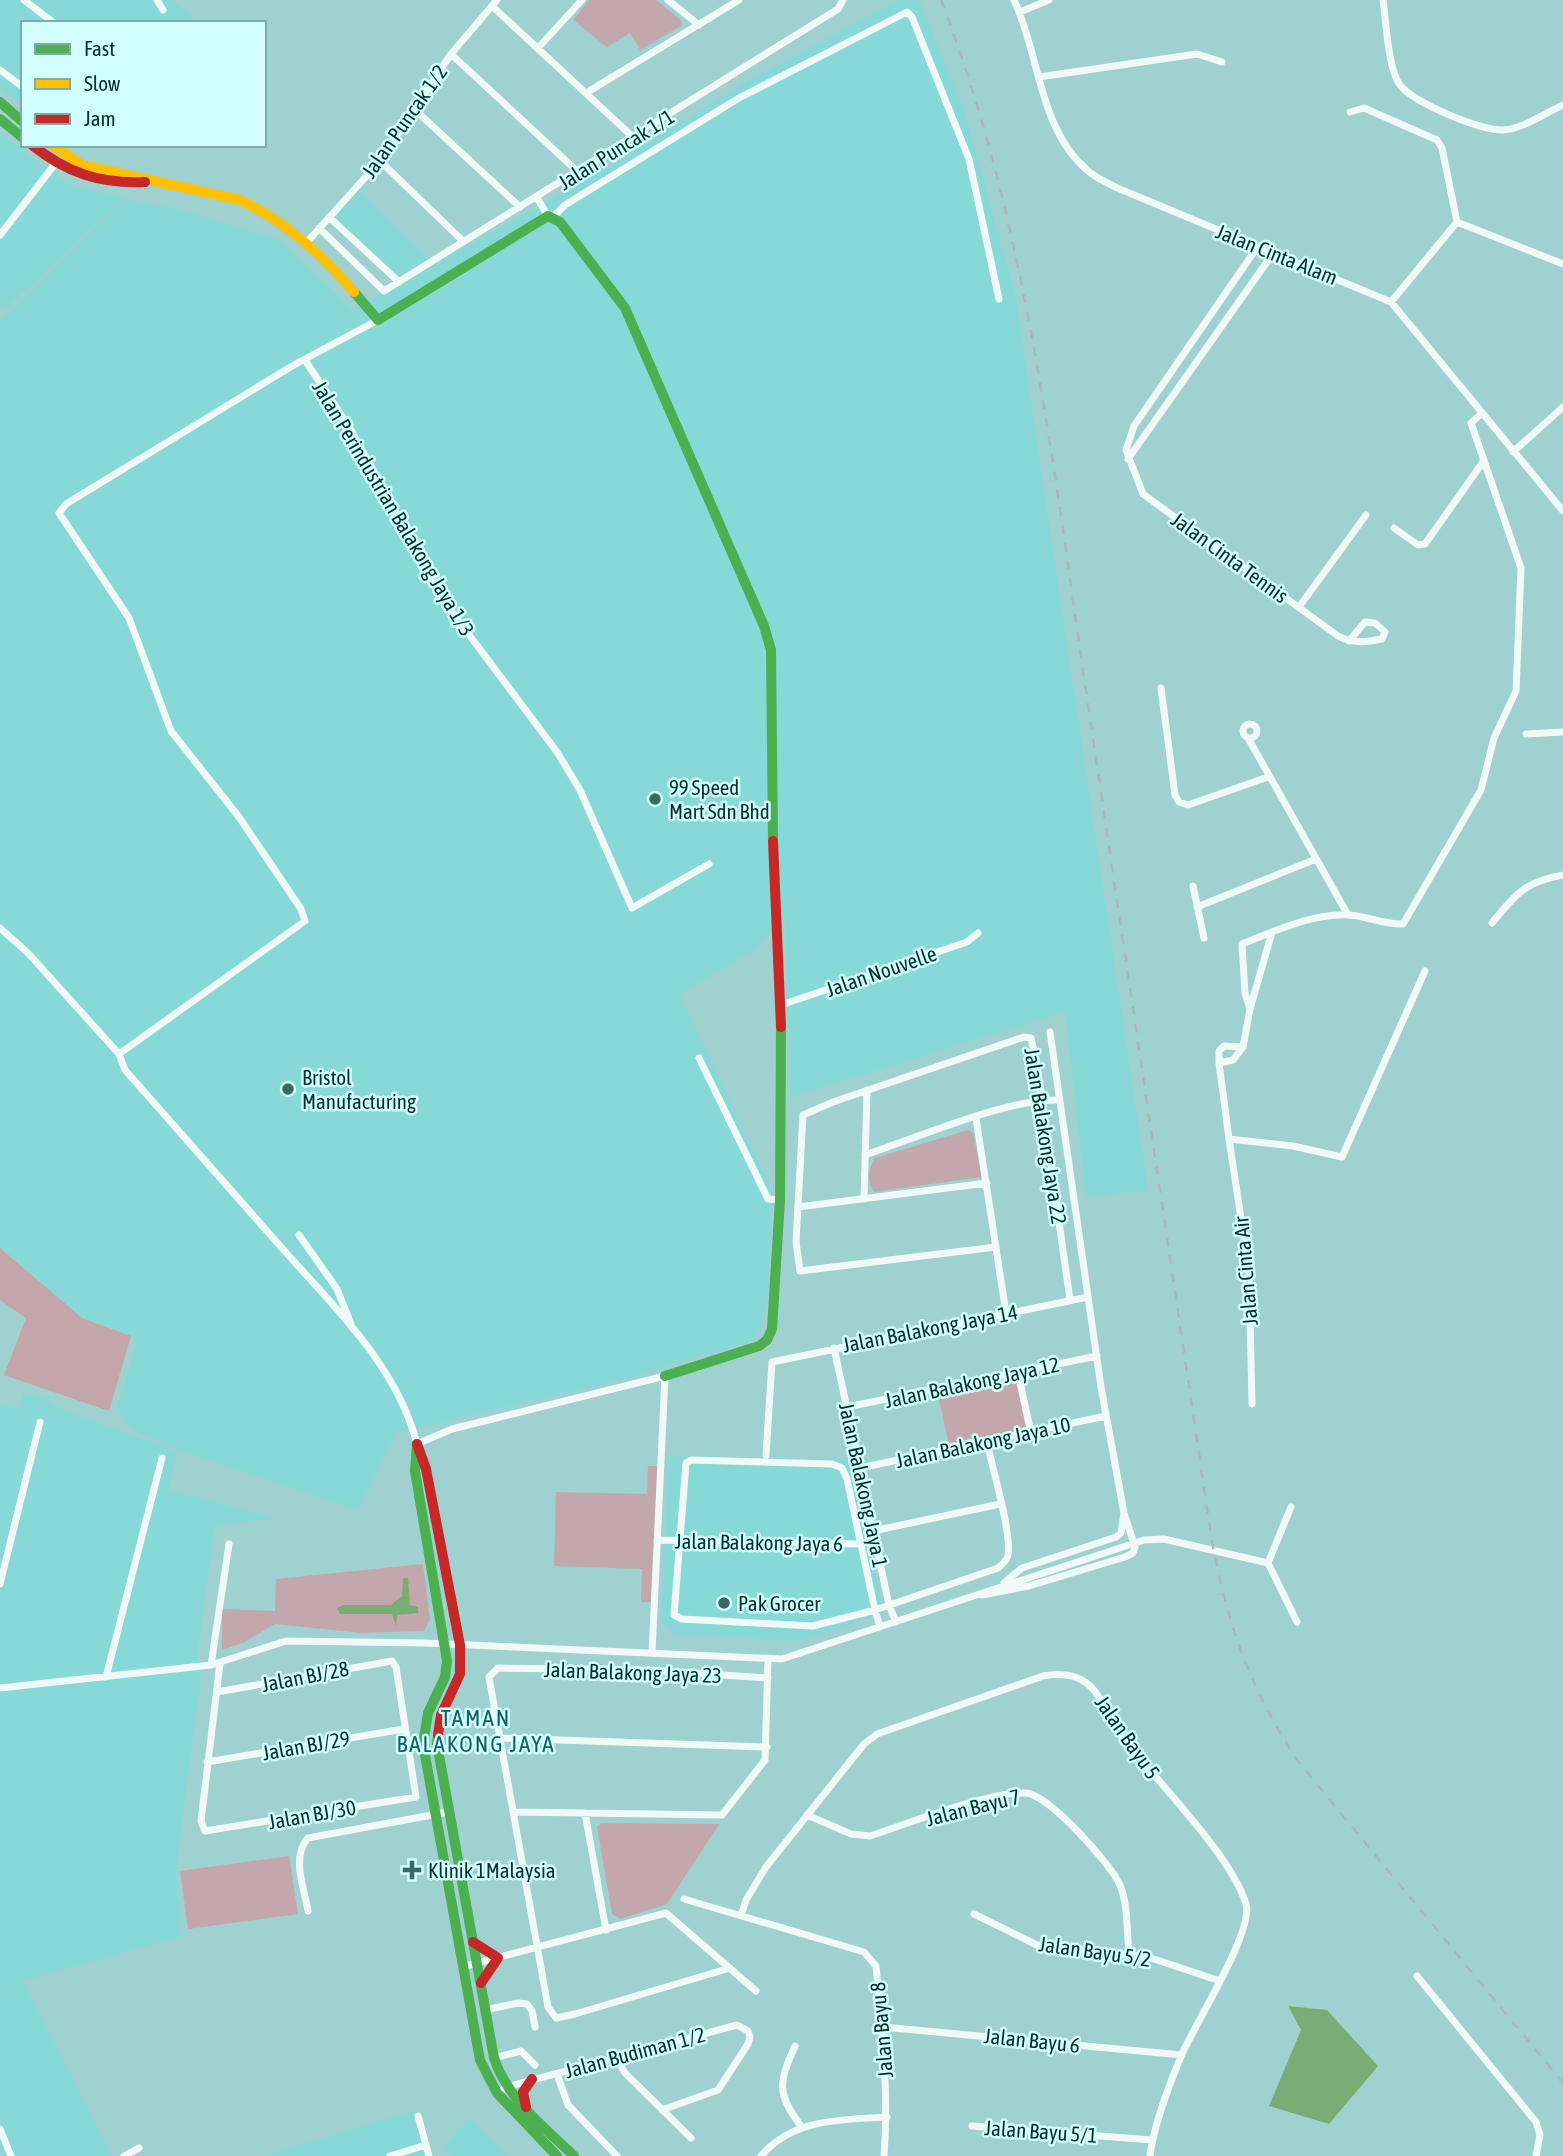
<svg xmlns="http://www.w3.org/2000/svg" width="1563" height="2156" viewBox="0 0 1563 2156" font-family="'Asap Condensed',sans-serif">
<rect width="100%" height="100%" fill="#9ed1d0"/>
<path fill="#87d9d8" d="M0,0h171l20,16 -5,7h-163v83l-23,-18z
M898,0h21l44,106 52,188 133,896 -62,7 -21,-185 -274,85 -6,-180 -30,33 -76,44 94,199 -6,110 -7,26 -8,12 -122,37 -234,55 -38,77 -181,-61 -45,-19 -15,-22 21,-68 -56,-22 -82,-70v-927l124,-122 49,9 107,32 73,70 258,-144 137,-85z
M0,134l70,51 54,12 -120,113 -4,-2z
M358,190l72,69 -31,20 -66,-62z
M23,1393l25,6 9,9 112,40 8,6 -9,36 108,28 -61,8 -17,123 3,29 -25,190 5,69 -181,50v-582l19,4z
M669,1455l180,5 35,153 -85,28 -126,-7 -12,-11z
M23,1981l89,175h-109l-3,-8v-159z
M414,2111l12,45h-163z
M469,2118l39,38h-57l-9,-8z"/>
<path fill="#c2a8ac" d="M589,0h67l26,21v4l-42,25 -10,-17 -23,14 -34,-27z
M968,1130l5,3 9,44 -108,15c-8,-12 -6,-23 1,-34z
M1016,1379l10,49 -77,16 -11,-48z
M648,1466h10l-7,136h-10l1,-33 -88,-3 2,-74 91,2z
M423,1564l7,55 -6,12 -63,2 -86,-9 -32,19 -21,7v-41l53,2 1,-32z
M601,1823l118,1 -52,80 -47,15 -8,-5 -15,-87z
M289,1856l9,58 -110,15 -8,-58z"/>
<path fill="#c4a6aa" d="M0,1248l82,70 49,18 -22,75 -105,-36 22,-57 -26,-18z"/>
<path fill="#7aad76" d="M403,1578h5l2,27 8,2v6l-21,2 -1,11 -4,-12h-52l-3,-6 6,-3h48l11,-9z
M1288,2006l39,4 51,56 -49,58 -60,-18 32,-76z"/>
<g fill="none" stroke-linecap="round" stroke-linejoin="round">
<path stroke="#f0f8f8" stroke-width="7" d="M24,0l30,23
M157,0l6,10
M668,0l31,25
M1014,0c26,55 24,127 73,170 7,7 19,12 28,17l276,115 172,209
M1383,0c3,20 5,70 17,85 14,18 81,46 103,45 20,-1 42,-17 60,-25
M492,6l142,132
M1020,12l29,-12
M538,48l44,-48
M451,54l127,118
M0,70l23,17
M1039,77l158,-23 25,8
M586,93l153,-93
M414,109l106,98
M1350,112l14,-4 73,32 5,8 15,74
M380,161l83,80
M537,198l11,18
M329,217l70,65
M553,217l12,-12 174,-107 168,-86 5,5 57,142 30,140
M319,228l65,63 454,-282 5,-9
M0,235l55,-71
M308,241l72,-80 71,-107 46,-54
M1258,246l-124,180 -8,24 17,44 195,142c15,8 28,6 44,3l3,-7 -10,-9 -10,-1 -16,19
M1391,302l66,-80 106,42
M305,360l46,70 95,174 111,148 23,38 52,118 77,-44
M1513,452l50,-45
M1128,459l146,-207
M1394,528l24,17 7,-1 58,-82
M1299,607l67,-92
M1161,688l14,107 4,7 9,3 80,-28
M1243 731a7 7 0 1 1 14 0a7 7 0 1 1-14 0Z
M1526,734l37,-2
M1248,738l100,177
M1193,886l11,52
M1197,907l119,-48
M1492,923c24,-29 32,-41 71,-48
M0,928l28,25 91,101 6,16c52,59 104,118 156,177 52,59 116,118 136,197l35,-15 213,-53 -13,277
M1272,932l-22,77 -7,38 -10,13 -14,3 10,76 64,7 49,11 83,-186
M781,1005l186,-63 11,-9
M1250,1009l-5,-16 -3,-49c33,-13 71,-31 107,-29 18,1 36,10 54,9l78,-134 13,-52 22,-47 5,-123 -50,-145 10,-9
M119,1054l186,-133 -4,-12 -62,-92 -68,-86 -42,-113 -70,-105 7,-9 226,-138 86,-46
M699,1058l69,141 12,1
M1219,1063v-12l5,-5 19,1
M976,1118l30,195
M1229,1139l20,133 3,132
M865,1155c51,-17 144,-57 194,-55
M864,1199l3,-109
M798,1207l189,-24
M299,1235l38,54 14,35
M996,1247l-196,24 -4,-29 7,-127 30,-13 191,-65 7,1 6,27 33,235
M834,1348l55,257 7,17
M1018,1373l13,60
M847,1407l250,-51
M766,1455l6,-93 316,-65
M860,1468l246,-52
M873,1531l127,-27
M657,1540l203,4
M1268,1563l29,59
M1268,1563l23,-56
M1004,1583l18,-15 94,-31 5,-4 3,-20
M0,1584l40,-162
M982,1595l47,-9 96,-29 8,-4 2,-6 -11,-34 -23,-126 -51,-355
M880,1627l-5,-17 -28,-131 -5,-11 -10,-4 -141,-4 -5,3 -12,152 8,4 131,7 62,-16 123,-42c4,-4 9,-7 10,-13 4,-21 -16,-88 -21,-113
M211,1665l18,-121
M106,1677l56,-219
M0,1688l211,-23 75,-24 138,2 358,16 362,-119 20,-1 104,24
M217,1692l175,-31 4,6 20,130 -211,34 -4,-10 19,-158
M501,1738l266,9
M207,1762l197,-33
M516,1812l206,3 43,-55 3,-101
M585,1813l21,117
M807,1815l44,19 19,2c37,-12 121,-45 156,-43 22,1 85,71 94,92 8,19 7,48 9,69
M684,1899l180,53 12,14c6,63 13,126 8,190
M308,1911c-4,-23 -17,-55 0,-73l140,-26
M974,1914l63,31 111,12 72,24
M741,1916l5,-16 20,-33 98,-123 13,-10 166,-58c56,-10 56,31 83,65 33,43 105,114 120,163 8,27 -51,120 -64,150 -13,31 -28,69 -32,102
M462,1967l204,-54 90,78
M730,1968l-155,46 -19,4 -8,-11 -59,-330 9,-9 149,2 121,8
M1417,1976l119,146 4,13 -4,21
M485,2010l33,-7 9,1 5,7 3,16
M883,2027l299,28
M795,2046c-16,36 -19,47 6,80
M494,2058l27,-7 14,14
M616,2058l9,15 66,65
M557,2074l11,31 49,51
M497,2093l10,-6 230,-62 11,6 2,6 -2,7 -30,46 -56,20
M418,2116l11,40
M972,2126l180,14
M0,2129l11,27
M124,2156l15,-8
M390,2156l36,-11
M761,2156c32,-38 80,-36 126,-39"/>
<path stroke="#4caf50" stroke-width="10" d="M0,102l23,20
M0,119l23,19
M354,292l24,28 170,-104 12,6 65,86 139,318 7,24 2,191
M665,1376l94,-30 8,-6 5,-11 8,-129 1,-173
M417,1444l-2,27 32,190 -2,16 -17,36 -5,31 57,316 17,33 60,63
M438,1735l-1,9 57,314c14,42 49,68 80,98"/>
<path stroke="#ffc107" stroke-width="10" d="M52,145l30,20 158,35c46,22 81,54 114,92"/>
<path stroke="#c62828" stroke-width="10" d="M32,145c35,28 68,39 113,37
M773,841l8,186
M417,1444l9,25 34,176v29l-19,41 -3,20
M473,1942l25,16 -17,25
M526,2107l-3,-15 9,-13"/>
<path stroke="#abb8b8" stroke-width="2.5" stroke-dasharray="9 9" stroke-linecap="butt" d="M941,0c86,223 111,462 146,697 41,280 83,559 124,839 16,88 37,148 86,224l266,323"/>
</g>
<g fill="#3a6867" stroke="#d2fefd" stroke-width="2.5">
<circle cx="655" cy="799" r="7"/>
<circle cx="288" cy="1089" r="7"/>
<circle cx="724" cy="1603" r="7"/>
<path d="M408.5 1859.5h7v7h7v7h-7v7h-7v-7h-7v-7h7z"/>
</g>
<g text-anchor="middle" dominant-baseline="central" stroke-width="5" stroke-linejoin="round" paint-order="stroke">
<g font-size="21" fill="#042f2f" stroke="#d2fefd">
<text transform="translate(404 121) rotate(-55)">Jalan Puncak 1/2</text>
<text transform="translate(616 149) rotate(-32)">Jalan Puncak 1/1</text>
<text transform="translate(1277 254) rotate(22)">Jalan Cinta Alam</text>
<text transform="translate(394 508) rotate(59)">Jalan Perindustrian Balakong Jaya 1/3</text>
<text transform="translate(1230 557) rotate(36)">Jalan Cinta Tennis</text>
<text transform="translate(881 971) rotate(-19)">Jalan Nouvelle</text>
<text transform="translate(1046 1136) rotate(81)">Jalan Balakong Jaya 22</text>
<text transform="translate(1245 1271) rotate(-95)">Jalan Cinta Air</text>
<text transform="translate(930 1328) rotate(-11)">Jalan Balakong Jaya 14</text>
<text transform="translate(972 1382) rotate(-12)">Jalan Balakong Jaya 12</text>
<text transform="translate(983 1442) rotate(-12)">Jalan Balakong Jaya 10</text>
<text transform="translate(864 1485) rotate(78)">Jalan Balakong Jaya 1</text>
<text transform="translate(759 1542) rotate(1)">Jalan Balakong Jaya 6</text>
<text transform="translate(633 1672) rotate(2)">Jalan Balakong Jaya 23</text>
<text transform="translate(305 1676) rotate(-11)">Jalan BJ/28</text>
<text transform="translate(1128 1737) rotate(55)">Jalan Bayu 5</text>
<text transform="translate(306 1745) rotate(-10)">Jalan BJ/29</text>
<text transform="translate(973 1807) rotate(-14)">Jalan Bayu 7</text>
<text transform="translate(312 1814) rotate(-10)">Jalan BJ/30</text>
<text transform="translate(1095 1951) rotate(8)">Jalan Bayu 5/2</text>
<text transform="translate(881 2030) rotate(-95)">Jalan Bayu 8</text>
<text transform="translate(1032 2040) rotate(6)">Jalan Bayu 6</text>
<text transform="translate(635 2052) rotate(-15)">Jalan Budiman 1/2</text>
<text transform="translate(1041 2131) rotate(4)">Jalan Bayu 5/1</text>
</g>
<g font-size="21" fill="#042f2f" stroke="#d2fefd" text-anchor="start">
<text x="669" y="787">99 Speed<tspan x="669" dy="24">Mart Sdn Bhd</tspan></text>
<text x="302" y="1077">Bristol<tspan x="302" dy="24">Manufacturing</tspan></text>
<text x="738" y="1603">Pak Grocer</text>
<text x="428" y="1870">Klinik 1Malaysia</text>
</g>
<g font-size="23" letter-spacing="2" fill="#116161" stroke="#d2fefd">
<text x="476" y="1718">TAMAN<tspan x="476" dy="26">BALAKONG JAYA</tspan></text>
</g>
</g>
<rect x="21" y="21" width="245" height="126" fill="#d2fefd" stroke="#80abab" stroke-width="2"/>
<rect x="35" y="44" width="35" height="10" fill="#4caf50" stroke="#80abab" stroke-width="2"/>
<text x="84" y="56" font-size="21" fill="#042f2f">Fast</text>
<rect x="35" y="79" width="35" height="10" fill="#ffc107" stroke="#80abab" stroke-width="2"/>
<text x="84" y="91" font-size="21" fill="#042f2f">Slow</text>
<rect x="35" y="114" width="35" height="10" fill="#c62828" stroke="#80abab" stroke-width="2"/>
<text x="84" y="126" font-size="21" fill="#042f2f">Jam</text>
</svg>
